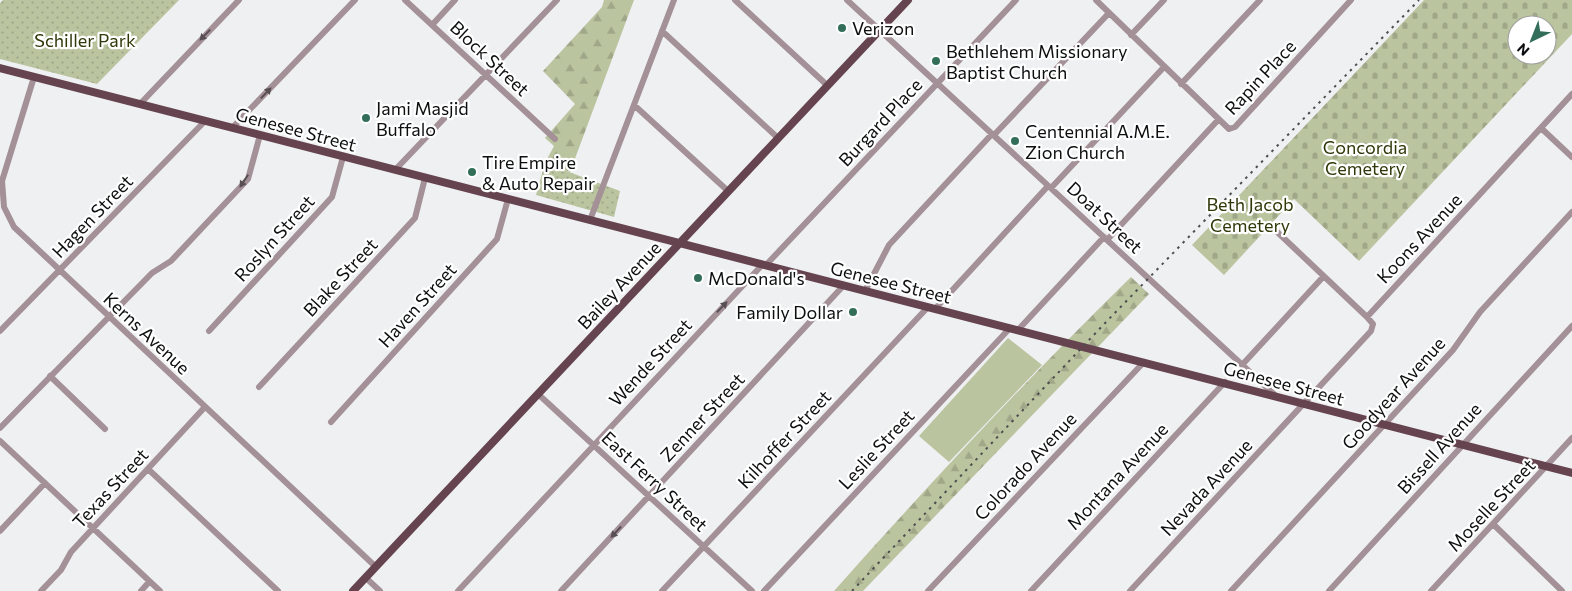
<svg xmlns="http://www.w3.org/2000/svg" width="1572" height="591" viewBox="0 0 1572 591" font-family="Commissioner,sans-serif">
<defs>
<pattern id="grass-dots" width="8" height="8" patternUnits="userSpaceOnUse" patternTransform="scale(1.25)"><rect width="8" height="8" fill="#bac49f"/><path d="M2 2h.1M6 6h.1" fill="none" stroke="#9fa788" stroke-width="1.8" stroke-linecap="round"/></pattern>
<pattern id="forest-firs" width="22" height="20" patternUnits="userSpaceOnUse" patternTransform="scale(1.25)"><rect width="22" height="20" fill="#bac49f"/><path d="M5 1l3.5 6h-7zM16 11l3.5 6h-7z" fill="#9fa788"/></pattern>
<pattern id="cemetery-stones" width="16" height="16" patternUnits="userSpaceOnUse" patternTransform="scale(1.25)"><rect width="16" height="16" fill="#bac49f"/><path d="M2 7V4a2 2 0 0 1 4 0v3zM10 15v-3a2 2 0 0 1 4 0v3z" fill="#9fa788"/></pattern>
</defs>
<rect width="100%" height="100%" fill="#eef0f2"/>
<path fill="url(#grass-dots)" d="M3,0h176l-82,84 -97,-25v-56z
M545,163l75,28 -6,26 -78,-22z"/>
<path fill="url(#forest-firs)" d="M604,0h30l-64,172 -25,-9 9,-17 -9,-8 30,-34 -32,-33 59,-64z
M1131,277l18,17 -286,297h-29c96,-108 194,-213 297,-314z"/>
<path fill="url(#cemetery-stones)" fill-rule="evenodd" d="M1424,0h148v34l-213,227 -65,-62 -70,76 -32,-30zM1517,25h30v30h-30z"/>
<path fill="#bac49f" d="M1008,338l34,27 -93,97 -30,-26z"/>
<g fill="none" stroke-linecap="round" stroke-linejoin="round">
<path stroke="#a49097" stroke-width="6" d="M405,0l150,139
M735,0l93,86
M847,0l429,396
M1096,0l133,129 6,-2 116,-127
M432,25l23,-25
M662,31l116,107
M1131,35l33,-35
M34,77l-32,104 2,26 10,20 362,340
M1181,84l79,-84
M140,104l99,-104
M634,105l94,86
M232,128l123,-128
M1541,128l31,29
M994,135l115,-122
M395,170l162,-170
M1051,188l113,-121
M590,220l84,-220
M1273,228l94,89
M1107,240l111,-120
M766,265l250,-265
M865,291l24,-46 103,-111
M935,309l113,-123
M1018,330l86,-93
M0,331l205,-210
M209,331l123,-134 11,-40
M1242,365l81,-88
M50,376l55,53
M259,387l156,-169 10,-40
M538,394l214,197
M331,422l166,-183 11,-40
M0,428l152,-155 19,-12 77,-82 12,-44
M0,441l160,150
M148,469l130,122
M1493,524l69,67
M0,531l45,-48
M366,578l14,13
M41,591l20,-21 10,-18 133,-144
M141,591l8,-9
M458,591l305,-327
M561,591l283,-306
M662,591l266,-284
M764,591l246,-263
M928,591l216,-229
M1031,591l194,-209
M1130,591l241,-260 2,-7 -6,-7 205,-223
M1231,591l222,-241 27,-38 92,-100
M1329,591l243,-265
M1431,591l141,-153"/>
<path stroke="#65444f" stroke-width="8" d="M0,68l1572,405
M353,591l555,-591"/>
<path stroke="#4d4e4f" stroke-width="2" stroke-dasharray="2.5 5" stroke-linecap="butt" d="M852,591l255,-270 312,-321"/>
</g>
<defs><path id="oneway-solid" d="M-6-.8H1V-3.2L6.5 0L1 3.2V.8H-6Z" transform="scale(1.25)"/></defs>
<g fill="#584f53">
<use href="#oneway-solid" transform="translate(205 35) rotate(134)"/>
<use href="#oneway-solid" transform="translate(266 93) rotate(-46)"/>
<use href="#oneway-solid" transform="translate(244 181) rotate(124)"/>
<use href="#oneway-solid" transform="translate(722 307) rotate(-46)"/>
<use href="#oneway-solid" transform="translate(616 532) rotate(133)"/>
</g>
<g fill="#326e59" stroke="#fff" stroke-width="2">
<circle cx="842" cy="28" r="5"/>
<circle cx="936" cy="61" r="5"/>
<circle cx="366" cy="118" r="5"/>
<circle cx="1015" cy="141" r="5"/>
<circle cx="472" cy="172" r="5"/>
<circle cx="698" cy="278" r="5"/>
<circle cx="853" cy="312" r="5"/>
</g>
<g text-anchor="middle" dominant-baseline="central" stroke-width="4.5" stroke-linejoin="round" paint-order="stroke">
<g font-size="18" fill="#0d0e0f" stroke="#fff" text-anchor="start">
<text x="852" y="28">Verizon</text>
<text x="946" y="51">Bethlehem Missionary<tspan x="946" dy="21">Baptist Church</tspan></text>
<text x="376" y="108">Jami Masjid<tspan x="376" dy="21">Buffalo</tspan></text>
<text x="1025" y="131">Centennial A.M.E.<tspan x="1025" dy="21">Zion Church</tspan></text>
<text x="482" y="162">Tire Empire<tspan x="482" dy="21">&amp; Auto Repair</tspan></text>
<text x="708" y="278">McDonald's</text>
<text x="843" y="312" text-anchor="end">Family Dollar</text>
</g>
<g font-size="18" fill="#2f3808" stroke="#fff">
<text x="85" y="40">Schiller Park</text>
<text x="1365" y="147">Concordia<tspan x="1365" dy="21">Cemetery</tspan></text>
<text x="1250" y="204">Beth Jacob<tspan x="1250" dy="21">Cemetery</tspan></text>
</g>
<g font-size="18" fill="#0d0e0f" stroke="#fff">
<text transform="translate(490 58) rotate(43)">Block Street</text>
<text transform="translate(1260 77) rotate(-47)">Rapin Place</text>
<text transform="translate(880 122) rotate(-47)">Burgard Place</text>
<text transform="translate(296 129) rotate(15)">Genesee Street</text>
<text transform="translate(92 216) rotate(-46)">Hagen Street</text>
<text transform="translate(1105 217) rotate(43)">Doat Street</text>
<text transform="translate(274 238) rotate(-48)">Roslyn Street</text>
<text transform="translate(1419 238) rotate(-47)">Koons Avenue</text>
<text transform="translate(340 277) rotate(-47)">Blake Street</text>
<text transform="translate(891 282) rotate(14)">Genesee Street</text>
<text transform="translate(619 285) rotate(-47)">Bailey Avenue</text>
<text transform="translate(417 305) rotate(-48)">Haven Street</text>
<text transform="translate(147 333) rotate(43)">Kerns Avenue</text>
<text transform="translate(650 362) rotate(-47)">Wende Street</text>
<text transform="translate(1284 383) rotate(15)">Genesee Street</text>
<text transform="translate(1393 393) rotate(-48)">Goodyear Avenue</text>
<text transform="translate(702 417) rotate(-47)">Zenner Street</text>
<text transform="translate(784 439) rotate(-47)">Kilhoffer Street</text>
<text transform="translate(1439 448) rotate(-48)">Bissell Avenue</text>
<text transform="translate(876 449) rotate(-47)">Leslie Street</text>
<text transform="translate(1025 466) rotate(-47)">Colorado Avenue</text>
<text transform="translate(1117 476) rotate(-47)">Montana Avenue</text>
<text transform="translate(655 481) rotate(43)">East Ferry Street</text>
<text transform="translate(1206 487) rotate(-47)">Nevada Avenue</text>
<text transform="translate(110 488) rotate(-47)">Texas Street</text>
<text transform="translate(1491 505) rotate(-47)">Moselle Street</text>
</g>
</g>
<g transform="translate(1532 40) rotate(223)"><circle r="24" fill="#ffffff" stroke="#9e9f9f"/>
<path d="M0-4L9 19L0 12L-9 19Z" fill="#326e59"/>
<text y="-8" font-size="14" font-weight="bold" text-anchor="middle" fill="#0d0e0f">N</text>
</g>
</svg>
